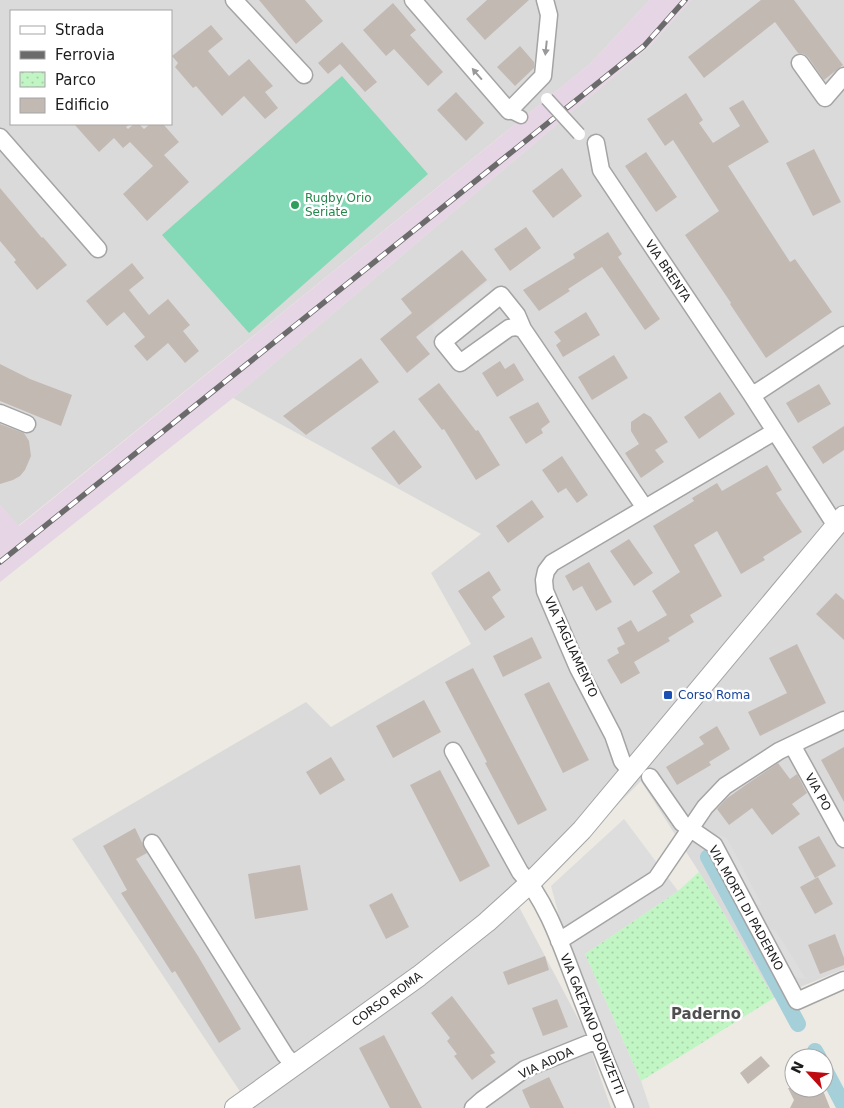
<svg xmlns="http://www.w3.org/2000/svg" width="844" height="1108" viewBox="0 0 844 1108" font-family="'DejaVu Sans',sans-serif">
<defs>
<pattern id="park-dots" width="8" height="8" patternUnits="userSpaceOnUse" patternTransform="scale(1.25)"><rect width="8" height="8" fill="#c1f6c4"/><path d="M2 2h.1M6 6h.1" fill="none" stroke="#a5d2a8" stroke-width="1.8" stroke-linecap="round"/></pattern>
</defs>
<rect width="100%" height="100%" fill="#edeae3"/>
<path fill="#dbdada" fill-rule="evenodd" d="M0,0h650l-60,64 -572,462 -18,-21zM11,11h160v113h-160z
M691,0h153v969l-70,29 -75,-126 -58,-91 -123,124 65,123 28,80h-360l-179,-269 234,-137 25,25 140,-83 -40,-71 50,-39 -248,-136 418,-353z"/>
<path fill="#e6d5e4" d="M650,0h41l-40,45 -418,353 -233,184v-77l19,21 571,-462z"/>
<path fill="url(#park-dots)" d="M699,872l75,126 -133,83 -56,-127 93,-63z"/>
<path fill="#84d9b6" d="M342,76l86,98 -179,159 -87,-98z"/>
<path fill="#ddd" d="M489,281l4,12 -57,42 -4,-9z
M624,819l54,72 -93,63 56,127 9,27h-17l-62,-148 -20,-74z
M714,834l13,4 35,67 -11,-1z
M764,926l12,5 30,48 -14,-3z"/>
<g fill="none" stroke-linecap="round" stroke-linejoin="round">
<path stroke="#a5cfd9" stroke-width="16" d="M708,857l90,167
M815,1051l4,7
M824,1068l20,38"/>
</g>
<path fill="#c2b9b3" d="M259,0h46l18,21 -27,23z
M487,0h42l-44,40 -19,-21z
M761,0h33l49,65 -19,15 -16,-23 -4,-3 -6,-1 -23,-31 -71,56 -16,-21z
M393,3l23,27 -6,5 33,37 -15,14 -34,-37 -8,7 -23,-26z
M211,25l12,14 -15,12 21,25 20,-17 24,27 -8,6 13,16 -13,11 -21,-23 -22,20 -26,-30 -3,2 -18,-21 3,-4 -6,-7z
M342,42l35,40 -12,10 -25,-28 -12,10 -10,-11z
M520,46l14,16v6l-19,18 -18,-19z
M456,92l28,31 -18,18 -29,-31z
M686,93l17,27 -4,3 14,20 27,-17 -11,-18 14,-8 26,42 -41,24 62,96 5,-3 37,53 -66,46 -36,-54 1,-1 -46,-68 34,-24 -46,-71 -8,6 -18,-27z
M74,124h56l-4,3 2,2 6,-5h5l5,5 6,-5h13l16,18 -15,13 25,27 -42,39 -24,-27 30,-28 -23,-24 -7,6 -9,-10 -15,14z
M814,149l27,53 -28,14 -27,-53z
M646,152l31,45 -21,15 -31,-46z
M562,168l20,28 -29,22 -21,-27z
M0,188l42,50 1,-1 24,28 -30,25 -23,-28 2,-2 -16,-19z
M526,227l15,21 -31,23 -16,-22z
M608,232l14,22 -4,3 42,62 -15,11 -43,-63 -34,22 2,2 -31,20 -16,-21 52,-32 -2,-4z
M462,250l25,30 -71,57 14,17 -23,19 -27,-34 32,-26 -11,-14z
M132,263l12,15 -15,12 20,25 19,-16 22,26 -7,6 16,20 -14,12 -17,-20 -21,18 -13,-15 11,-9 -21,-25 -17,14 -21,-25z
M586,312l14,23 -37,22 -7,-12 5,-4 -7,-9z
M614,355l14,23 -36,22 -14,-23z
M361,358l18,24 -73,53 -23,-19z
M500,361l5,8 9,-6 10,17 -27,17 -15,-24z
M0,364l30,15 42,16 -11,31 -61,-25z
M439,383l37,48 2,-1 22,35 -24,15 -32,-51 -2,1 -24,-31z
M819,384l12,20 -33,19 -12,-20z
M720,392l15,22 -36,25 -15,-22z
M538,402l12,20 -9,7 2,4 -17,11 -17,-27z
M644,413l7,4 17,25 -13,8 9,12 -23,16 -16,-25 14,-9 -8,-13v-9z
M0,424l24,9 5,8 2,15 -6,14 -5,6 -7,4 -13,4z
M844,426v24l-21,14 -11,-17z
M394,430l28,37 -23,18 -28,-37z
M562,456l26,39 -11,8 -11,-15 -8,5 -16,-23z
M767,465l15,25 -6,3 26,39 -39,25 2,3 -24,14 -24,-43 -23,14 28,51 -32,19 4,7 -26,16 2,3 -36,21 6,11 -19,11 -14,-24 12,-7 -2,-5 8,-4 -8,-16 14,-8 7,12 29,-17 -15,-24 28,-19 -27,-46 41,-25 -2,-3 25,-15 5,8z
M532,500l12,17 -36,26 -12,-17z
M629,539l24,34 -19,13 -24,-35z
M589,562l23,40 -16,9 -14,-25 -9,5 -8,-15z
M489,571l12,19 -9,7 13,20 -20,14 -27,-40z
M836,593l8,7v40l-28,-26z
M532,637l10,21 -39,19 -10,-21z
M797,644l29,59 -66,33 -12,-24 39,-19 -18,-35z
M473,668l74,142 -29,15 -33,-62 2,-1 -42,-80z
M549,682l40,78 -26,13 -39,-79z
M424,700l17,32 -48,26 -17,-32z
M717,726l13,23 -21,13 2,3 -34,20 -11,-18 38,-23 -5,-7z
M844,747v55l-23,-42z
M331,757l14,23 -25,15 -14,-23z
M778,763l12,16 7,-5 10,19 -15,11 8,10 -28,21 -20,-27 -23,17 -12,-16 9,-10 21,-15z
M440,770l50,96 -30,16 -50,-97z
M135,828l12,25 -11,6 62,97 43,73 -22,14 -44,-72 -3,2 -51,-80 6,-3 -24,-44z
M819,836l17,30 -21,12 -17,-31z
M300,865l8,45 -53,9 -7,-45z
M818,877l15,27 -18,10 -15,-27z
M392,893l17,34 -23,12 -17,-34z
M835,934l9,24v7l-24,9 -12,-29z
M545,956l4,14 -41,15 -5,-13z
M452,996l43,57 -5,2 6,7 -24,18 -18,-24 3,-2 -10,-13 3,-3 -19,-25z
M557,999l11,28 -25,9 -11,-28z
M384,1035l38,73h-32l-31,-60z
M761,1056l9,10 -22,18 -8,-11z
M549,1077l15,31h-34l-8,-18z
M788,1088h34l8,20h-40l4,-8z"/>
<g fill="none" stroke-linecap="round" stroke-linejoin="round">
<defs>
<path id="pedestrian" d="M509,111l12,6"/>
<path id="minor" d="M234,0l70,75
M413,0l96,111 34,-35 6,-61 -4,-15
M800,63l25,35 19,-22
M0,137l98,112
M596,143l5,27 150,224 85,132
M523,329l-6,-14 -16,-20 -58,47 17,21 49,-35 7,-1 7,2 122,179
M751,394l8,-3 85,-56
M0,413l27,11
M794,744l2,8 48,87
M453,751l67,121c27,29 42,76 56,112 16,42 32,83 49,124
M631,772l-9,-11 -9,-26 -35,-67 -33,-77 -1,-11 2,-9 6,-8 222,-131
M650,777l32,46 32,22 83,156 47,-21
M152,843l133,212 9,10
M559,941l97,-62 49,-72 20,-21 54,-35 65,-31
M473,1108l9,-8 43,-31 72,-29"/>
<path id="tertiary" d="M235,1108l184,-132 68,-54 43,-39 52,-53 262,-314"/>
</defs>
<use href="#pedestrian" stroke="#a4a4a4" stroke-width="15"/>
<use href="#minor" stroke="#a4a4a4" stroke-width="19"/>
<use href="#tertiary" stroke="#a4a4a4" stroke-width="22"/>
<use href="#pedestrian" stroke="#fff" stroke-width="12"/>
<use href="#minor" stroke="#fff" stroke-width="16"/>
<use href="#tertiary" stroke="#fff" stroke-width="20"/>
<defs>
<path id="rail" d="M0,562l644,-516 41,-46"/>
</defs>
<use href="#rail" stroke="#6b6b6b" stroke-width="5.5"/>
<use href="#rail" stroke="#fff" stroke-width="4" stroke-dasharray="11" stroke-linecap="butt"/>
<defs>
<path id="pedestrian-bridge" d="M547,99l32,35"/>
</defs>
<use href="#pedestrian-bridge" stroke="#a4a4a4" stroke-width="15" stroke-linecap="butt"/>
<use href="#pedestrian-bridge" stroke="#fff" stroke-width="12"/>
</g>
<defs><path id="oneway-solid" d="M-6-.8H1V-3.2L6.5 0L1 3.2V.8H-6Z" transform="scale(1.25)"/></defs>
<g fill="#999">
<use href="#oneway-solid" transform="translate(546 48) rotate(96)"/>
<use href="#oneway-solid" transform="translate(477 74) rotate(-131)"/>
</g>
<circle fill="#2e9e5b" stroke="#fff" stroke-width="2" cx="295" cy="205" r="5"/>
<rect fill="#1a4fb4" stroke="#fff" stroke-width="2" x="663" y="690" width="10" height="10" rx="2.5"/>
<g text-anchor="middle" dominant-baseline="central" stroke-width="5" stroke-linejoin="round" paint-order="stroke">
<g font-size="12" fill="#27864d" stroke="#fff" text-anchor="start">
<text x="305" y="198">Rugby Orio<tspan x="305" dy="14">Seriate</tspan></text>
</g>
<g font-size="12" fill="#1d1d1d" stroke="#fff">
<text transform="translate(668 271) rotate(56)">VIA BRENTA</text>
<text transform="translate(571 647) rotate(65)">VIA TAGLIAMENTO</text>
<text transform="translate(818 792) rotate(61)">VIA PO</text>
<text transform="translate(746 908) rotate(61)">VIA MORTI DI PADERNO</text>
<text transform="translate(387 999) rotate(-36)">CORSO ROMA</text>
<text transform="translate(592 1024) rotate(68)">VIA GAETANO DONIZETTI</text>
<text transform="translate(546 1063) rotate(-25)">VIA ADDA</text>
</g>
<g font-size="12" fill="#164399" stroke="#fff" text-anchor="start">
<text x="678" y="695">Corso Roma</text>
</g>
<g font-size="15" font-weight="bold" fill="#505050" stroke="#fff">
<text x="706" y="1014">Paderno</text>
</g>
</g>
<rect x="10" y="10" width="162" height="115" fill="#ffffff" stroke="#a5a5a5"/>
<rect x="20" y="26" width="25" height="8" fill="#ffffff" stroke="#a5a5a5"/>
<text x="55" y="35" font-size="15" fill="#1d1d1d">Strada</text>
<rect x="20" y="51" width="25" height="8" fill="#6b6b6b" stroke="#a5a5a5"/>
<text x="55" y="60" font-size="15" fill="#1d1d1d">Ferrovia</text>
<rect x="20" y="72" width="25" height="15" fill="url(#park-dots)" stroke="#a5a5a5"/>
<text x="55" y="85" font-size="15" fill="#1d1d1d">Parco</text>
<rect x="20" y="98" width="25" height="15" fill="#c2b9b3" stroke="#a5a5a5"/>
<text x="55" y="110" font-size="15" fill="#1d1d1d">Edificio</text>
<g transform="translate(809 1073) rotate(296)"><circle r="24" fill="#ffffff" stroke="#a5a5a5"/>
<path d="M0-4L9 19L0 12L-9 19Z" fill="#bf0a10"/>
<text y="-8" font-size="14" font-weight="bold" text-anchor="middle" fill="#1d1d1d">N</text>
</g>
</svg>
